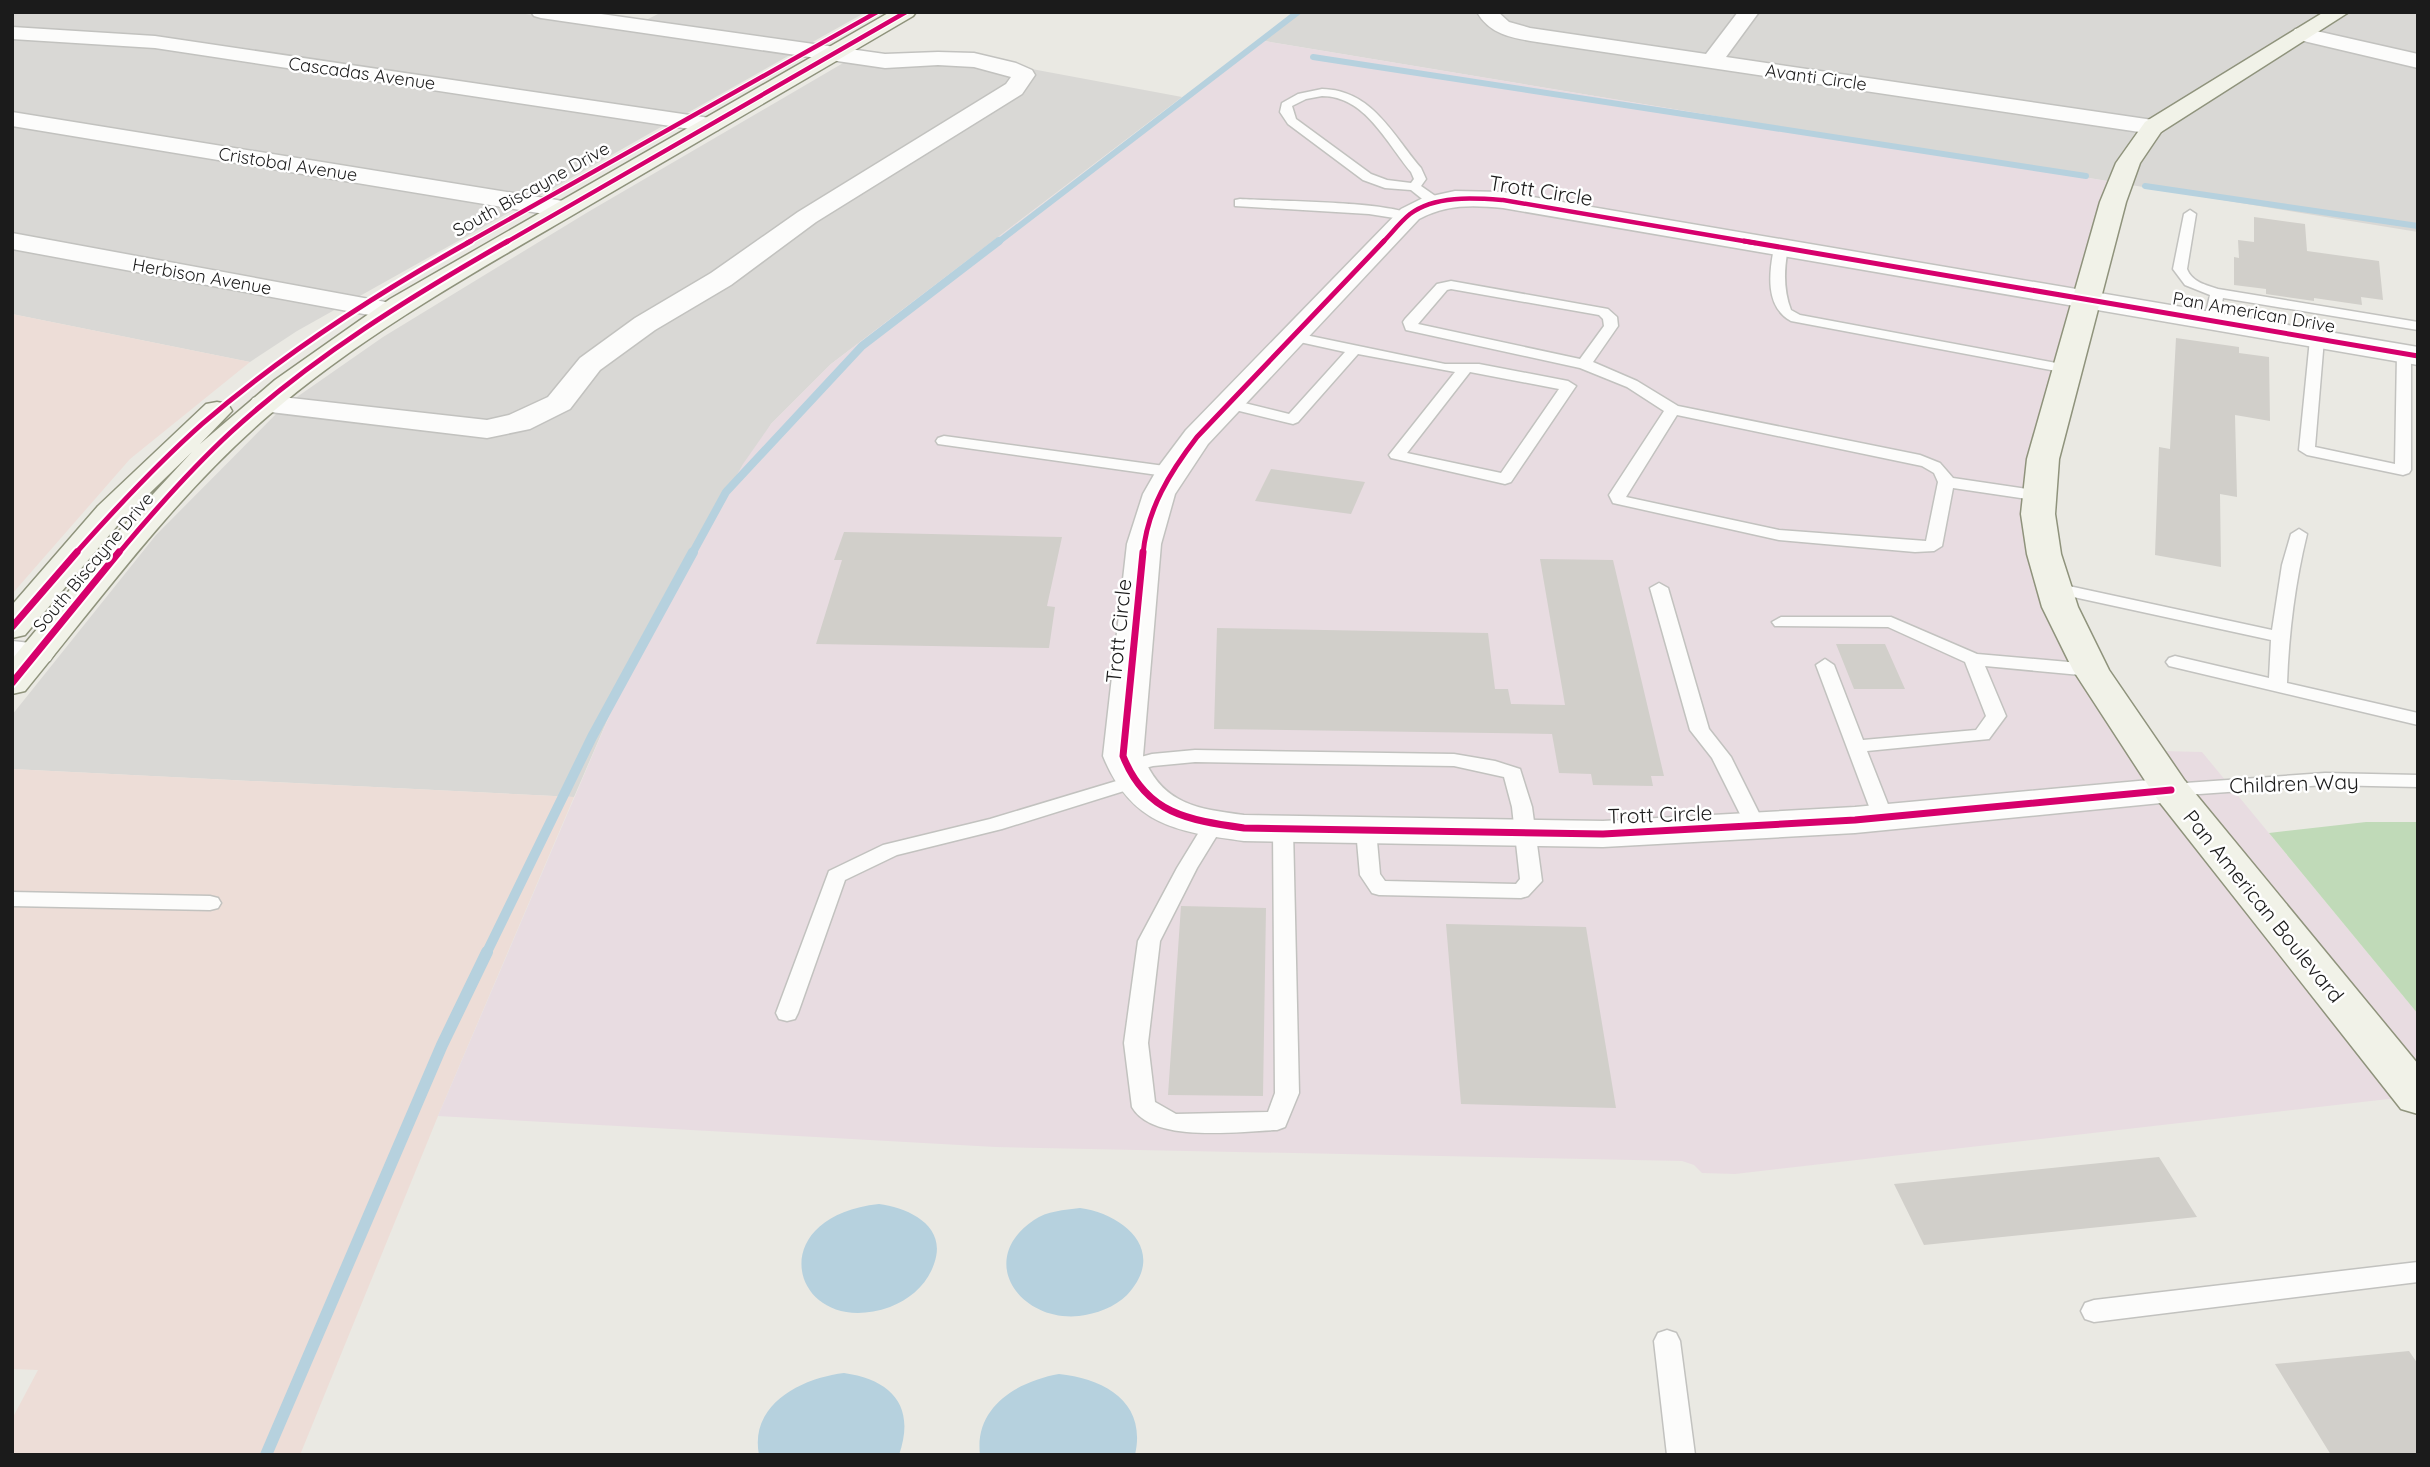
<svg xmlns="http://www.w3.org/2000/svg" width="2430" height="1467" viewBox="0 0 2430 1467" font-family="Quicksand,sans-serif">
<rect width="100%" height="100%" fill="#eae9e3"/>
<path fill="#d9d8d5" d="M16,12h495l286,39 -115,65 -670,-89v-12z
M662,12h204l-57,32 -167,-22z
M1295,12h183l4,8 10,7 646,102 -22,32 -9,20 -849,-141z
M1497,12h242l-35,45 -164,-24 -32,-9z
M1759,12l228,1 338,-1 -179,110 -422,-62z
M2352,12h66v45l-101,-23z
M12,38l119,6 537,79 -134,76 -522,-85z
M2309,39l109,25v168l-287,-47 8,-19 25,-36z
M850,59l89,2 43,5 31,10 -8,11 -457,313 -34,16 -24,5 -196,-22 89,-62 205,-125z
M1021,67l161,30 -351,267 -60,60 -133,225 -64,148 -562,-28v-54l144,-180 121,-122 131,17 81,5 112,-69 215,-147 206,-128z
M12,125l505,83 -159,89 -346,-63z
M12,248l326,60 -41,23 -47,31 -238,-48z"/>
<path fill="#edddd7" d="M12,314l238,48 -120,97 -118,135z
M12,769l562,28 -136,319 -138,339h-288v-36l26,-49 -26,-1z"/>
<path fill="#e8dce1" d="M1258,40l849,141 -33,111 -568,-96 -106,15 -215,222 -40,60 -16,51 -23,212 8,28 16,18 24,17 24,11 20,5 46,6 363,6 254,-14 302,-30 234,295 -662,76 -33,-1 -8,-8 -12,-4 -686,-14 -558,-31 200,-467 105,-185 28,-40 60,-60z
M1484,204l586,99 -42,153 -6,55 124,268 -298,28 -249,14 -354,-6 -49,-8 -18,-7 -21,-15 -17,-30 19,-211 14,-48 37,-56 210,-223 20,-10z
M2162,751l40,1 216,262v57l-231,-283z"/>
<path fill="#c0dab8" d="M2366,822h52v192l-149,-181z"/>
<path fill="#b6d1de" d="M879,1204c30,4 69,22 55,60 -7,21 -24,35 -44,43 -97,34 -133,-90 -11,-103z
M1080,1208c44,6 88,43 47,87 -12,12 -31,19 -48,21 -59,6 -104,-56 -45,-96 13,-9 30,-10 46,-12z
M844,1373c48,7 72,33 55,82h-140c-10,-51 43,-77 85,-82z
M1059,1374c46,5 88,28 76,81h-155c-6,-49 39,-74 79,-81z"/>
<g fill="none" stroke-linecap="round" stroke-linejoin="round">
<path stroke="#b6d1de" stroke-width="6" d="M1313,57l773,119
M2145,186l273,40
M997,243l301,-231"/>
<path stroke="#b6d1de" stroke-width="8" d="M692,554l34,-62 136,-146 137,-105"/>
<path stroke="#b6d1de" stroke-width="10" d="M486,954l106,-217 101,-185"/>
<path stroke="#b6d1de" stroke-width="12" d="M266,1455l176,-410 45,-93"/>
</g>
<path fill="#d1cfca" d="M2254,217l51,7 2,27 72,10 4,39 -22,-3 1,8 -48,-7v3l-48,-7v-5l-32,-4v-28l5,1 -1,-18 16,2z
M2176,338l63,9v6l30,4 1,64 -35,-6 2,82 -17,-3 1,73 -66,-12 4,-108 11,2z
M1271,469l94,13 -14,32 -96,-13z
M844,532l218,5 -15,69 8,1 -6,41 -233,-4 26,-84h-8z
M1540,559l73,1 51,216h-13l2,10 -60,-1 -2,-11 -32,-1 -7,-39 -338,-5 3,-101 271,5 7,56h13l3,15 54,1z
M1836,644h49l20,45h-51z
M1181,906l85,2 -3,188 -95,-1z
M1446,924l140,3 30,181 -155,-4z
M2159,1157l38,60 -273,28 -30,-61z
M2409,1351l9,13v91h-87l-56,-91z"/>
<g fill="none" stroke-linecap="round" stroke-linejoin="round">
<defs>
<path id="lane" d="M1322,89c50,1 70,45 99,79l5,11 -5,7 20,14v6h-10l-20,-16 -26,-2 -22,-8 -75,-56 -8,-12 2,-9 16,-9zM1322,96c43,0 64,46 89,76l3,7 -3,4 -24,-3 -16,-6 -75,-55 -4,-13 14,-7z
M1240,199c31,2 155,2 173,17l-6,4 -38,-6 -134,-8v-6z
M2190,210l6,4 -9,55c5,13 19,16 31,20l200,33v8l-195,-32 -5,23 -2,3h-10l-2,-3 6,-26 -25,-10 -12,-16 11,-55z
M1781,244l7,4c-4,21 -5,41 3,62l9,5 267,50 7,4 -7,4 -276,-52c-26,-14 -22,-48 -17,-73z
M1451,281l157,28 9,8 1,9 -25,36 44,19 41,25 242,49 20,8 13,15 87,13 8,5 -8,5 -87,-13 -11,58 -8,5 -19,1 -136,-12 -166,-37 -4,-8 55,-84 -37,-24 -47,-19 -174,-38 -3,-8 2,-3 32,-35zM1451,289l148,26 4,4 1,7 -24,33 -162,-35 29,-34zM1677,415l245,51 12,7 4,9 -12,59 -147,-11 -153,-33z
M1291,332l154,32h34l89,17 8,5 -65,96 -6,2 -114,-26 -2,-3 66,-83 -97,-18 -60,68 -5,2 -70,-17 -3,-3 8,-5 61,15 56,-62 -59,-13 -2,-3 2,-3zM1470,372l89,17 -58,84 -94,-20z
M2317,335l7,4 -9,108 80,17 2,-110 7,-4 7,4v116l-2,3 -6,2 -96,-20 -8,-5 11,-111z
M944,436l228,31 8,5 -8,5 -234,-33 -2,-3 2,-3z
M2299,529l8,5c-12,49 -18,98 -20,149l131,30v12l-249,-59 -3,-4 3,-4 6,-2 94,22 2,-38 -216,-47 -9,-5 9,-5 217,47 10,-65 9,-31z
M1659,583l9,5 41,141 22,28 35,70 -3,5h-14l-37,-74 -22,-28 -40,-142z
M1781,617h110l86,37 114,10 9,6 -9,6 -106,-10 21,50 -17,23 -122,12 26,66 -3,5h-14l-3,-5 -57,-152 9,-6 9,6 29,75 113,-10 10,-14 -21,-54 -77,-35 -113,-1 -3,-4z
M1195,750l259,4 41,7 25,8 12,38 10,74 -14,15 -7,2 -142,-3 -7,-2 -12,-18 -4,-45 3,-5h14l3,5 4,44 5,7 131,3 4,-5 -8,-72 -8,-30 -50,-11 -259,-4 -42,4 -27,7 -7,-2 -3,-4 3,-4 33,-9z
M2325,773l93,2v12l-93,-2 -154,11 -7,-2 -3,-4 3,-4 7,-2z
M1133,776l7,2 3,4 -3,4 -138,43 -105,26 -52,25 -47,133 -3,6 -8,2 -8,-2 -3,-6 53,-142 54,-26 107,-26z
M1214,818l7,1 3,5 -27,44 -37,73 -12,102 7,59 21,12 92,-2 7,-19 -2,-264 3,-5h14l3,5 6,264 -14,34 -8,3c-37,1 -124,14 -145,-23l-8,-64 14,-102 39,-73 30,-49z
M12,892l198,4 8,2 3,5 -3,5 -8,2 -198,-4z
M2418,1262v20l-324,40 -9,-3 -4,-8 4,-8 9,-3z
M1667,1330l9,3 4,8 15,114h-28l-13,-114 4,-8z"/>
<path id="street" d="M531,12h56l298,42 53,-2 36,1 42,10 16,7 3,5 -13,19 -206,128 -85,63 -76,45 -55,40 -30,39 -40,20 -43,9 -234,-28 -4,-6 4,-6 11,-3 223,25 22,-5 39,-18 32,-39 55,-40 76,-45 87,-61 208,-128 5,-7 -37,-10 -36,-2 -53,3 -344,-50 -7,-2z
M1477,12h21l11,10 21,6 176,26 32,-42h21l-33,45 427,63 8,2 4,5 -4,5 -8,2 -616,-92c-24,-4 -47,-7 -60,-30z
M12,27l143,9 555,82 8,2 4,5 -4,5 -8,2 -555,-84 -143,-9z
M2303,28l115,26v14l-123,-29 -3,-5 3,-5z
M12,112l551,89 9,3 4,5 -4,5 -9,3 -551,-91z
M1455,191l48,1 915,155v18l-915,-157c-30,-3 -57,-4 -84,11l-211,225 -33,50 -14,50 -18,212c19,48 54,53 101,59l359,6 252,-14 316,-29 14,3 6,9 -6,9 -14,3 -316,31 -252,14 -359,-6c-67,-9 -113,-16 -141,-85l24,-212 16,-50 16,-28 27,-36 215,-221 22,-11z
M12,233l379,70 10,2 4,6 -4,6 -10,2 -379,-70z
M12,641l38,4 5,8 -5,8 -13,3 -25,-1z"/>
<path id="secondary" d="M890,12h26l-3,4c-114,67 -228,133 -342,200 -105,61 -210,120 -302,199 -94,81 -166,181 -244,276l-13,3v-35l107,-128 73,-79 -70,68 -97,115 -13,3v-33l86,-99 108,-102 11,-2 11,2 4,7 -32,33 75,-64 115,-81z
M2324,12h25l-188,120 -21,31 -14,39 -67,257 -4,55 6,40 17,53 31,63 76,111 233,283v50l-17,-5 -244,-310 -84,-129 -31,-63 -15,-53 -6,-40 6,-55 73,-257 16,-39 29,-41z"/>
</defs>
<use href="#lane" stroke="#c2c2bf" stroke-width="3"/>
<use href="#street" stroke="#c2c2bf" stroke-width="3"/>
<use href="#secondary" stroke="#8f937c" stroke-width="3"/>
<use href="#lane" fill="#fcfcfb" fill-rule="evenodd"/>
<use href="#street" fill="#fcfcfb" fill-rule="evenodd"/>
<use href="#secondary" fill="#f1f2e8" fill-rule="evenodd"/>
<defs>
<path id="cycleway-far2" d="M467,243l410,-231
M505,243l401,-231
M1382,243c9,-9 18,-21 28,-29 25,-19 64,-16 93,-14l252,43"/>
<path id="cycleway-far1" d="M1744,241l674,115
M75,554c40,-45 82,-90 127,-130 82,-71 174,-130 269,-183
M118,554c35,-42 72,-84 113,-122 83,-76 179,-135 277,-191
M1143,554c4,-45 27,-82 54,-117l187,-196"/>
<path id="cycleway" d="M1143,552l-20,204c23,58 65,64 121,72l359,6 252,-14 316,-30
M12,627l65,-75
M12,683l107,-131"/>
</defs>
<use href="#cycleway-far2" stroke="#fff" stroke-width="7"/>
<use href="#cycleway-far1" stroke="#fff" stroke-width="9"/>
<use href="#cycleway" stroke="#fff" stroke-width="11"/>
<use href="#cycleway-far2" stroke="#d6006c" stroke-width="4.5"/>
<use href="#cycleway-far1" stroke="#d6006c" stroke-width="5"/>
<use href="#cycleway" stroke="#d6006c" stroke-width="7"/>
</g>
<g text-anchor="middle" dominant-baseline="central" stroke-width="5" stroke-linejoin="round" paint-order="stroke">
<g font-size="18" fill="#1b1b1b" stroke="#fff">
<text transform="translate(362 73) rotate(8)">Cascadas Avenue</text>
<text transform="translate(1816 77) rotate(8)">Avanti Circle</text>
<text transform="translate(288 164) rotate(9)">Cristobal Avenue</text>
<text transform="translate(531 189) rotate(-29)">South Biscayne Drive</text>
<text transform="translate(202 276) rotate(10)">Herbison Avenue</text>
<text transform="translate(2254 312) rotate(10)">Pan American Drive</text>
<text transform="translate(93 562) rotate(-50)">South Biscayne Drive</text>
</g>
<g font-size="21" fill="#1b1b1b" stroke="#fff">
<text transform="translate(1541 190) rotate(9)">Trott Circle</text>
<text transform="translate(1118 631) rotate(-84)">Trott Circle</text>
<text transform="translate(2294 783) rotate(-2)">Children Way</text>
<text transform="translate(1660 814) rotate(-2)">Trott Circle</text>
<text transform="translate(2264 906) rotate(51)">Pan American Boulevard</text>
</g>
</g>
<rect width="2430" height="1467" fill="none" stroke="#1b1b1b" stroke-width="28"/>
</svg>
